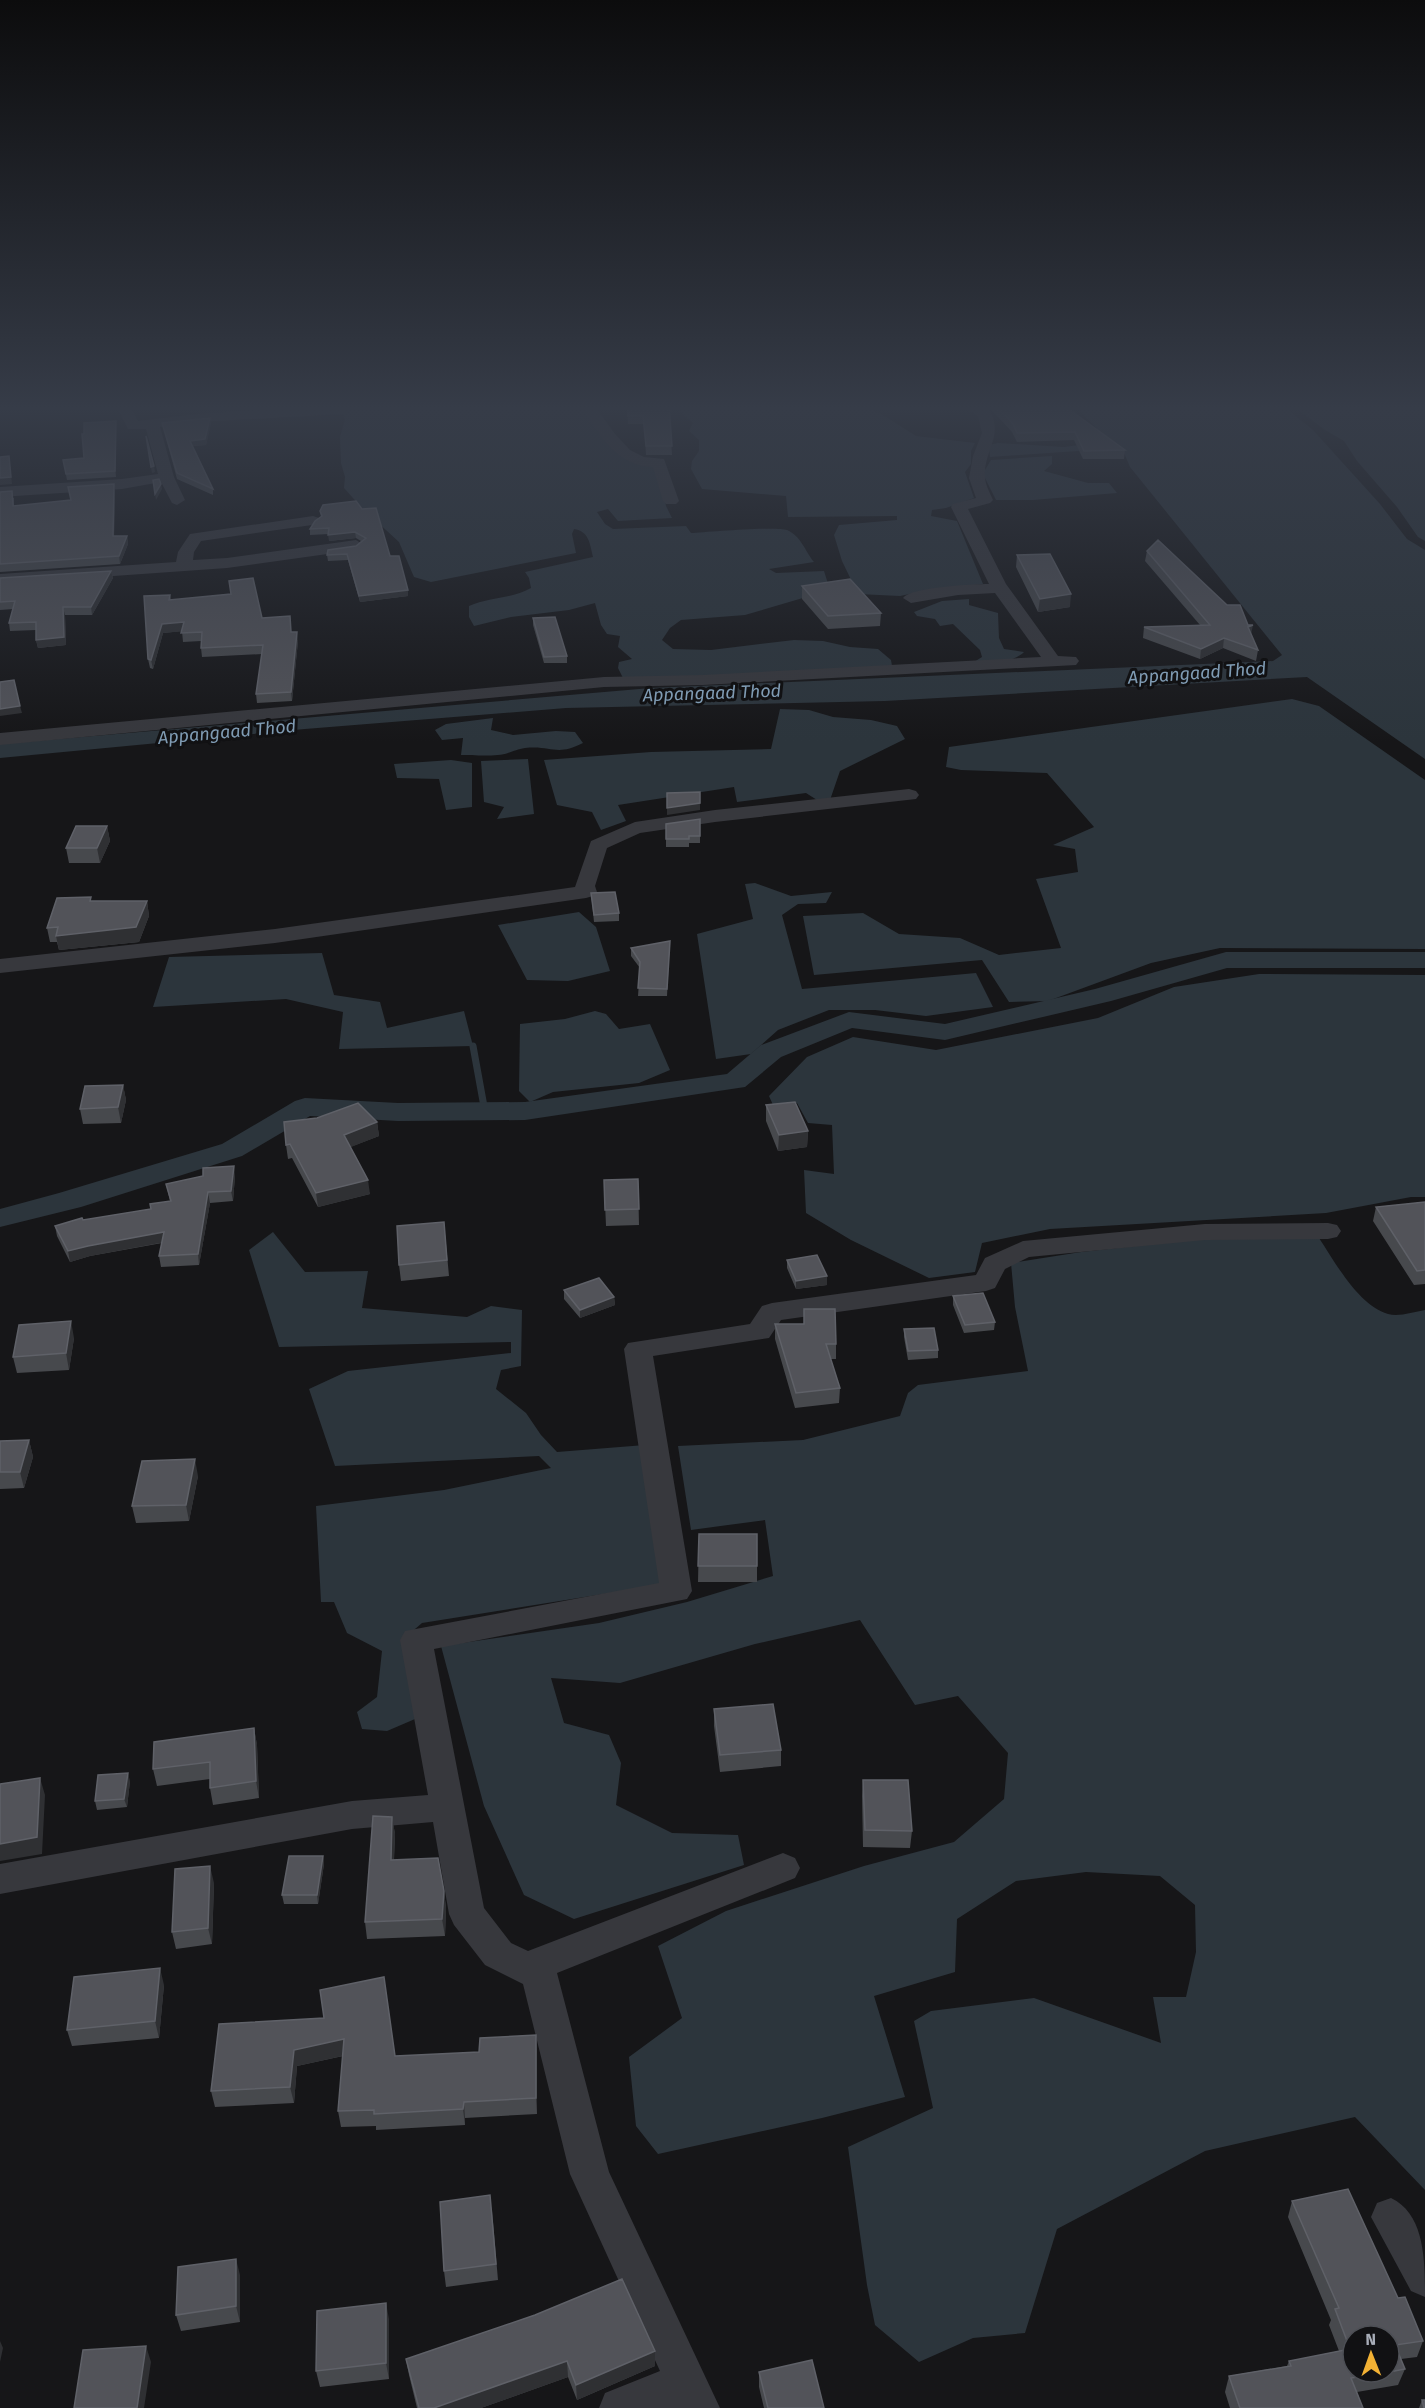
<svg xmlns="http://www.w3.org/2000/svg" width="1425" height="2408" viewBox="0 0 1425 2408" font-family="'Fira Sans',sans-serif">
<rect width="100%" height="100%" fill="#161618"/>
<path fill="#2c353c" d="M338,405h246l20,31 48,28 8,12 6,30 6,12 -54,3 -10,-12 -11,3 8,12 8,5 73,-3 5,7c16,-1 85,-7 96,-3 14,6 18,21 27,32l-45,7 7,4 48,-2 6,19 -85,25 -64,5 -11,8 -8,12 11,9 38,1 83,-10 29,1 27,6 28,2 13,11 1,6 -268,14 -6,-12 1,-6 13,-3 -14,-12 2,-11 -13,-2 -6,-9 -6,-22 -26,7 -58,7 -37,9 -5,-9v-11c21,-9 43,-7 62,-18l-2,-10 -4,-6 68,-15c-3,-13 -4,-26 -19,-28l-2,5 4,19 -145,29 -17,-5 -15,-35 -37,-34 -18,-20 1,-11 -4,-14 -1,-26 5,-18z
M686,405h158l21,2 18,8 33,21 59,7 -4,8v13l-6,8 9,26 -28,10 -14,2 -1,6 26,5 26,63 -50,5 -33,7 -42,-2 -16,-33 -8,-26 5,-10 58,-5v-4l-109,1 -2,-21 -84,-7 -11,-20 1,-8 7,-10v-11l-10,-9 4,-8 -13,-11z
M1074,405h208l31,25 67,74 27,35 18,11v209l-118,-82 -422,24 -319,7 -261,21 -305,29v-14l651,-56 622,-27 9,-6 -152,-188 -8,-19 -132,9 -1,-12 9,-2 66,4 45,-6z
M1292,405h133v136l-7,-4 -21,-30 -40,-46 -13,-20 -19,-11z
M1052,456v8l-8,7 44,12h21l8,10 -84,7h-37l-12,-24 1,-6 6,-10z
M969,599v6l29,8 1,25 5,11 20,3c-12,12 -34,9 -50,10l8,-5 -2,-7 -27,-26 -13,2 -5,-7 -18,-3 -3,-4 28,-11z
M1292,699l27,7 106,74v169l-205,-1 -69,15 -103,38 -39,1 -27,-42 -168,15 -11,-59 60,-3 36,21 61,4 39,17 62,-7 -25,-69 42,-7 -3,-23 -22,-4 41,-18 -47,-54 -86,-3 -15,-3 3,-20z
M780,709l29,1 24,7 38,3 26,6 8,13 -65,32 -10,29h-13l-11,-7 -69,9 -3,-15 -116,18 8,16 -25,9 -9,-18 -35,-7 -13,-45 107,-8 120,-3z
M493,718l-2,12 22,5 43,-4 19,1 8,11c-27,14 -31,2 -58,5 -7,1 -11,3 -17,5 -11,4 -35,2 -47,2l2,-17 -21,2 -7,-10 11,-6z
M528,759l6,55 -37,5 7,-12 -20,-5 -3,-41z
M451,760l21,3v44l-26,3 -7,-31 -42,-1 -3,-14z
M755,883l36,13 41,-4 -6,11 -28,1 -16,11 20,74 174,-16 17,34 -67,9 -51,-6h-46l-51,20 -27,24 -35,5 -19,-125 56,-15 -8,-35z
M579,912l17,15 14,44 -42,10 -41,-1 -29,-55z
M322,953l12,42 46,7 7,26 77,-17 9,35 -134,3 4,-37 -57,-13 -133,8 16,-50z
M1259,974l166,1v222h-14l-85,16 -276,16 -68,14 -7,29 -46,6 -78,-38 -45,-27 -2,-43 30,4 -2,-49 -24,-2 -11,-20 -24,2 -4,-9 38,-39 46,-20 83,13 162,-32 76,-31z
M595,1011l11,3 13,15 31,-5 20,46 -31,13 -86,9 -23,10 -11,-11 1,-67 45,-5z
M273,1232l32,40 63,-1 -6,37 105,9 24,-11 31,4 -1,56 -20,4 -5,19 30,24 15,22 16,17 88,-7 21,139 -244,39 -15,13 15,80 -35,15 -25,-2 -5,-17 20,-15 5,-46 -35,-18 -13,-31h-13l-5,-96 128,-16 107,-22 -12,-12 -204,10 -26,-77 39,-18 163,-18v-11l-232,5 -30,-97z
M1208,1238h111c16,24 39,67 69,76 11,3 25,-2 37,-4v880l-70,-73 -150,34 -148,78 -32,104 -52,5 -54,24 -44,-37 -8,-40 -19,-138 85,-39 -19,-87 17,-10 103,-13 127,45 -8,-46h33l10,-45 -1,-47 -35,-29 -74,-4 -70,9 -59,38 -2,53 -81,24 31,101 -83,21 -164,36 -22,-28 -7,-69 53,-39 -24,-72 68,-35 138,-45 90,-24 50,-43 4,-46 -50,-57 -43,9 -55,-85 -105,24 -135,39 -69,-5 13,45 45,12 12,28 -5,42 56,28 66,2 6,30 -170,54 -50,-24 -40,-89 -43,-160 158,-23 88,-21 86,-26 -8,-56 -74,10 -13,-84 125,-6 97,-24 8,-23 10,-8 110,-14 -13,-64 -4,-44 70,-11z"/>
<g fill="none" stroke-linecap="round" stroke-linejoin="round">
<path stroke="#2c353c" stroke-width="7" d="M473,1046l12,66"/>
<path fill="#2c353c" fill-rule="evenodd" d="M1226,952h199v16h-198l-116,33 -166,39 -93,-12 -71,29 -36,30 -220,33 -127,1 -88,-5 -68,40 -161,51 -81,20v-18l59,-16 163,-49 73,-43 10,-3 93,5 127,-1 202,-28 34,-29 88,-33 96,12 150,-35z"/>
<path fill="#37383d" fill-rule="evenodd" d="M116,405h14l8,16 59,-7 137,-9h14l2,5 -7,4 -146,8 -37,5 14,50 11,23 -8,5 -5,-2 -11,-21 -39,7 -122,8v-10l122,-8 36,-5 -12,-45h-18z
M580,405h14l21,29 15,16 14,7 20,2 15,42 -3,3h-10l-3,-3 -10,-34c-36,0 -56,-35 -73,-62z
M960,405h17l13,6c14,25 -7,41 -5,66 0,7 5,16 8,23l-3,3 -22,6 38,75 52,72 18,1 3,4 -3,4 -373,20 -99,2 -604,58v-12l604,-56 99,-2 338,-18 -46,-64 -37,2 -47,8 -8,-5c8,-11 70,-14 86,-14l-38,-77 2,-3 23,-6 -7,-20 4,-22 9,-23 -4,-17z
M313,516l6,2 2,3 -2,3 -118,17 -7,11 -1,8 34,-2 129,-18 8,5 -8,5 -129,18 -227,16v-10l176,-12 2,-10 12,-18z
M909,789l7,2 3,4 -3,4 -201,23 -75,11 -33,15 -12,38 2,6 -4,4 -7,2 -311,45 -275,30v-14l275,-30 300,-42 16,-46 44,-19 80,-12z
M1328,1223l9,2 4,6 -4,6 -9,2 -123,1 -176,17 -24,12 -10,19 -9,3 -205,29 -12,18 -116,18 39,235 -5,8 -253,50 50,259 27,35 17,8 255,-98 12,5 5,10 -5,10 -238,95 52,199 111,236h-121l6,-15 55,-22 -90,-197 -47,-190 -38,-19 -31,-40 -5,-11 -16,-92 -81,7 -352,65v-30l352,-63 76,-6 -28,-155 5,-9 254,-48 -35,-234 4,-6 122,-19 12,-18 10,-3 204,-28 9,-17 38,-17 182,-17z
M1391,2198c34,16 34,63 34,99l-14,-6 -40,-74 6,-14z"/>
</g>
<path fill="#47494d" d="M627,405h42l3,50h-26l-2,-31h-16z
M987,405h76l62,45 -1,9h-41l-9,-19 -57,2 -5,-10z
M162,423h49l-5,22 -13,1 20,43v6l-36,-16z
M116,427v50l-49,3 -4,-20 21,-2z
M0,492l14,6v8l57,-6 44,-8 -1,44h13l1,8 -8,20 -120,8z
M323,505l67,51 18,40 -48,6 -12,-42 -20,1 -1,-6 29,-9 5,-5 -5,-3 -27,3v-7l-19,1v-6l11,-12 -1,-6z
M1147,551l111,99 -2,11 -33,-13 -23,11 -57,-21 1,-11 56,-2 -55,-64z
M1017,555l53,52 -32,5 -22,-45z
M111,571l2,7 -21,37h-27l1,30 -28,3 -2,-8v-10l-26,1 -1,-8 4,-14 -13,1v-32z
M802,586l79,27 -1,13 -52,3 -26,-30z
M170,595l1,5 91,18 30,14 6,9 -6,60 -35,2 -1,-9 6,-40 -60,3 -1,-9v-7l-18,1 -1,-11 -19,2 -10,36 -3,-1 -2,-9z
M533,618l34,38v7h-23l-11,-38z
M700,819v24h-11v4h-23v-8z
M107,826l3,15 -10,22h-31l-3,-15z
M591,893l28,20v8l-25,1z
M92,901h55l2,15 -10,26 -80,8 -2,-8h-7l-3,-14z
M670,941l-3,55h-29l2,-28 -9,-12v-8z
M123,1085l3,15 -5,23 -38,1 -3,-15z
M766,1105l42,26 -1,16 -29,4 -12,-30z
M377,1122l2,14 -29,11 20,47 -52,13 -26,-49 -4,1 -2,-14z
M235,1176l-2,25 -23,2 -11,62 -38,2 -2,-11 3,-13 -72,13 -20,6 -13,-26 -2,-10 28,-6 68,-11 19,-8 -4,-17z
M638,1179l1,46 -33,1 -2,-46z
M1425,1202v82l-11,1 -41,-64 3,-14z
M444,1222l5,54 -48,5 -2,-16z
M787,1260l40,16v9l-31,4 -9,-21z
M564,1290l50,7 1,8 -35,13 -16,-19z
M953,1296l42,26 -1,8 -30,3 -11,-28z
M804,1309l32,35v15h-6l10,29 -1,15 -44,5 -20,-69v-15h29z
M904,1329l34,21v8l-30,2 -4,-23z
M74,1338l-5,32 -52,3 -4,-16z
M29,1440l4,17 -9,31 -24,1v-48z
M198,1476l-9,45 -53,2 -4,-17z
M699,1534h58v48h-59z
M714,1709l67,41v16l-61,6 -6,-46z
M254,1728l3,17 2,53 -46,7 -3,-17v-9l-53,7 -4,-17z
M863,1780l49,51 -2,17 -47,-1 -1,-51z
M130,1781l-3,26 -30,3 -2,-9z
M392,1817l3,17 -1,26 50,31 2,17 -1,28 -78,3 -2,-17z
M323,1856l1,8 -6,40h-34l-2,-9z
M214,1883l-2,61 -36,5 -4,-17z
M164,1985l-5,53 -87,8 -5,-16z
M219,2024l176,32 142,-5v63l-72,4v7l-89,5v-4l-35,1 -3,-16 5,-55 -46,10 -3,37 -79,4 -4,-16z
M1292,2201l106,97 25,43 -6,16 -16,2 4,10 -7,16 -41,7 6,16h-133l-5,-16 4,-16 58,-10 2,-5 50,-10 -10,-26 2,-5 -43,-103z
M492,2211l6,69 -52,7 -2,-16z
M240,2275v47l-59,9 -5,-16z
M535,2315l120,51 -78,34 -9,-23 -87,31h-64l-8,-33 -3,-16z
M389,2319v60l-69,8 -4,-16z
M759,2372l65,36h-60l-5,-21z
M1422,2400l3,8h-6z"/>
<path fill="#2f3033" d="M210,418l1,5 -5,22 -15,1 -1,-5z
M116,421v56l-1,-6z
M9,456l3,28 -12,1v-7z
M154,466l1,6 -3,1 -1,-6z
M114,484l1,8 -1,52 -1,-8z
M161,484l1,5 -6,11 -1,-6z
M355,532l1,6 -27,3 -1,-6z
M127,536l1,8 -8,20 -1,-8z
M111,571l2,7 -21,37 -1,-8z
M408,590v6l-48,6 -1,-6z
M1071,594l-1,13 -32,5 2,-13z
M63,607l2,8 1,30 -28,3 -2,-8z
M184,622l1,9 -22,2 -10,36 -2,-9 11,-36z
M1253,625l-2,10 -3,-8z
M297,632l1,9 -6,60 -1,-9z
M1224,638l-1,10 -23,11 1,-10z
M20,706l2,7 -22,3v-7z
M700,803v7l-33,5v-7z
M107,826l3,15 -10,22 -3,-15z
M147,901l2,15 -10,26 -80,8 -3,-14z
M123,1085l3,15 -5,23 -3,-16z
M377,1122l2,14 -33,13 -2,-14z
M808,1131l-1,16 -29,4 1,-16z
M234,1166l1,10 -2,25 -2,-10z
M368,1180l2,14 -52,13 -2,-14z
M208,1192l2,11 -11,62 -1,-11z
M164,1232l1,10 -75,14 -20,6 -2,-11 20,-5z
M827,1276v9l-31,4v-8z
M614,1297l1,8 -35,13v-8z
M71,1321l3,17 -5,32 -3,-17z
M29,1440l4,17 -9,31 -4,-16z
M195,1459l3,17 -9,45 -3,-16z
M254,1728l3,17 2,53 -3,-17z
M128,1773l2,8 -3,26 -3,-8z
M40,1778l5,17 -3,59 -42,7v-17z
M392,1817l3,17 -2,43 -2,-17z
M323,1856l1,8 -6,40 -1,-9z
M210,1866l4,17 -2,61 -4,-16z
M444,1891l2,17 -1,28 -3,-17z
M160,1968l4,17 -5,53 -4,-17z
M536,2035l1,16v63l-1,-16z
M344,2039l3,16 -50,11 -3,37 -4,-16 4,-37z
M464,2102l1,16v7l-2,-16z
M236,2259l4,16v47l-4,-16z
M386,2303l3,16v60l-3,-16z
M0,2341l3,7 -3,14z
M146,2346l5,16 -7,46h-7z
M655,2351v15l-78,34 -1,-15z
M567,2361l1,16 -87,31h-47z"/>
<path fill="#525359" stroke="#5f6168" stroke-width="1.5" d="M628,405h41l3,41h-26l-3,-30h-15z
M995,405h68l62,45 -41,1 -9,-19 -58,1 -4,-9z
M210,418l-5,21 -15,2 23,48 -36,-16 -15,-50z
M116,421l-1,50 -49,3 -3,-14 21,-2 -2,-24h2v-11z
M146,436l8,30 -3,1z
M9,456l2,21 -11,1v-21z
M159,479l2,5 -6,10 -2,-14z
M114,484l-1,52h14l-8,20 -119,8v-72l12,-1 1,15 58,-6 -3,-13z
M356,501l6,8 14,-1 14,48h9l9,34 -49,6 -12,-42 -20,1 1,-5 28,-4 10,-8 -11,-6 -27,3 1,-7 -19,1 5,-8 7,-5 -2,-5 3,-6z
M1158,540l69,65h13l8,20h5l-5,2 10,23 -34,-12 -23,11 -57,-22 66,-2 -63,-74z
M1050,554l21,40 -31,5 -23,-44z
M111,571l-20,36h-28l1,30 -28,3v-18l-27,1 6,-22 -15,1v-24z
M253,578l9,40 28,-2 1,16h6l-6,60 -35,2 7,-49 -62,3 1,-16 -21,1 3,-11 -22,2 -11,36 -3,-1 -4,-63 26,-1 -1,5 62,-6 -2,-13z
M850,579l31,34 -53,3 -26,-30z
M555,617l12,39 -23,1 -11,-39z
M14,680l6,26 -20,3v-27z
M700,792v11l-33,5v-15z
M700,819v17h-11v3h-23v-15z
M76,826h31l-10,22h-31z
M615,892l4,21 -25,2 -3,-22z
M91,897l-1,4h57l-11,26 -80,9 2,-9 -11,1 10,-30z
M670,941l-3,48 -29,-1 2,-26 -9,-14z
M123,1085l-5,22 -38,2 5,-23z
M795,1102l13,29 -29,4 -13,-30z
M358,1103l19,19 -33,13 24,45 -52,13 -26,-49 -4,1 -2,-23 33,-4z
M234,1166l-3,25 -23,1 -10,62 -39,2 5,-24 -76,14 -20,5 -13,-25 27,-8 1,2 68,-11 -1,-5 21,-3 -5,-17 37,-8v-8z
M638,1179l1,30 -34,1 -1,-30z
M1425,1202v68l-8,1 -41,-64z
M444,1222l3,38 -48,5 -2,-39z
M817,1255l10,21 -31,5 -9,-21z
M599,1278l15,19 -34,13 -16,-20z
M983,1293l12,29 -30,3 -12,-29z
M804,1309h31l1,35h-10l14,44 -44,5 -21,-69h29z
M71,1321l-5,32 -53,4 6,-32z
M934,1328l4,22 -30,1 -4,-22z
M29,1440l-9,32h-20v-31z
M195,1459l-9,46 -54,1 10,-45z
M699,1534h58v32h-59z
M773,1704l8,46 -61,5 -6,-46z
M254,1728l2,53 -46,7v-26l-57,7 1,-27z
M128,1773l-4,26 -29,2 3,-26z
M40,1778l-3,59 -37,7v-60z
M863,1780h45l4,51 -47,-1z
M373,1816l19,1 -1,43 47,-2 6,33 -2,28 -77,3z
M289,1856h34l-6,39h-35z
M210,1866l-2,62 -36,4 3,-63z
M160,1968l-5,53 -88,9 7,-53z
M384,1977l11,79 84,-4 1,-14 56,-3v63l-72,4 -1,7 -89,5v-4l-36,1 6,-72 -50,11 -4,37 -79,4 8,-67 105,-6 -4,-28z
M1348,2189l50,109 7,-1 18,44 -28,4 10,24 -16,3v-36h-36v36h34l-36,6 12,30h-123l-11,-32 62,-10 -2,-5 61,-12 -15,-40 4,-1 -47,-107z
M490,2195l6,69 -52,7 -4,-69z
M236,2259v47l-60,9 2,-48z
M622,2279l33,72 -79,34 -9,-24 -133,47h-15l-13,-49 129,-44z
M386,2303v60l-70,8 1,-60z
M146,2346l-9,62h-63l9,-58z
M812,2360l12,48h-56l-9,-36z
M1422,2400h3v8h-1z"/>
<linearGradient id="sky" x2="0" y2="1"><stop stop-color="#0c0c0d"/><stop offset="0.55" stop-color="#363c48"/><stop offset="1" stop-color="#363c48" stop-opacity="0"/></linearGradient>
<rect width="1425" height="742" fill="url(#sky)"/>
<g text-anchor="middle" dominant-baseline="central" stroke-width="6" stroke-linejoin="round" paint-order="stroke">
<g font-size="18" font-style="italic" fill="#7f9bb3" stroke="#111113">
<text transform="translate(1197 673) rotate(-4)">Appangaad Thod</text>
<text transform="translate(712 693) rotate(-2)">Appangaad Thod</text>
<text transform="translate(227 732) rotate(-5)">Appangaad Thod</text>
</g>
</g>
<g transform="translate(1371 2354) rotate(359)"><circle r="28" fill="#111113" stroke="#4d4f55" stroke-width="1.5"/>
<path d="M0-4.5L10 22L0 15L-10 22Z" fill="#f2b134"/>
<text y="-9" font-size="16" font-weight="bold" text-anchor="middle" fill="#a8adb8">N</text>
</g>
</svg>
